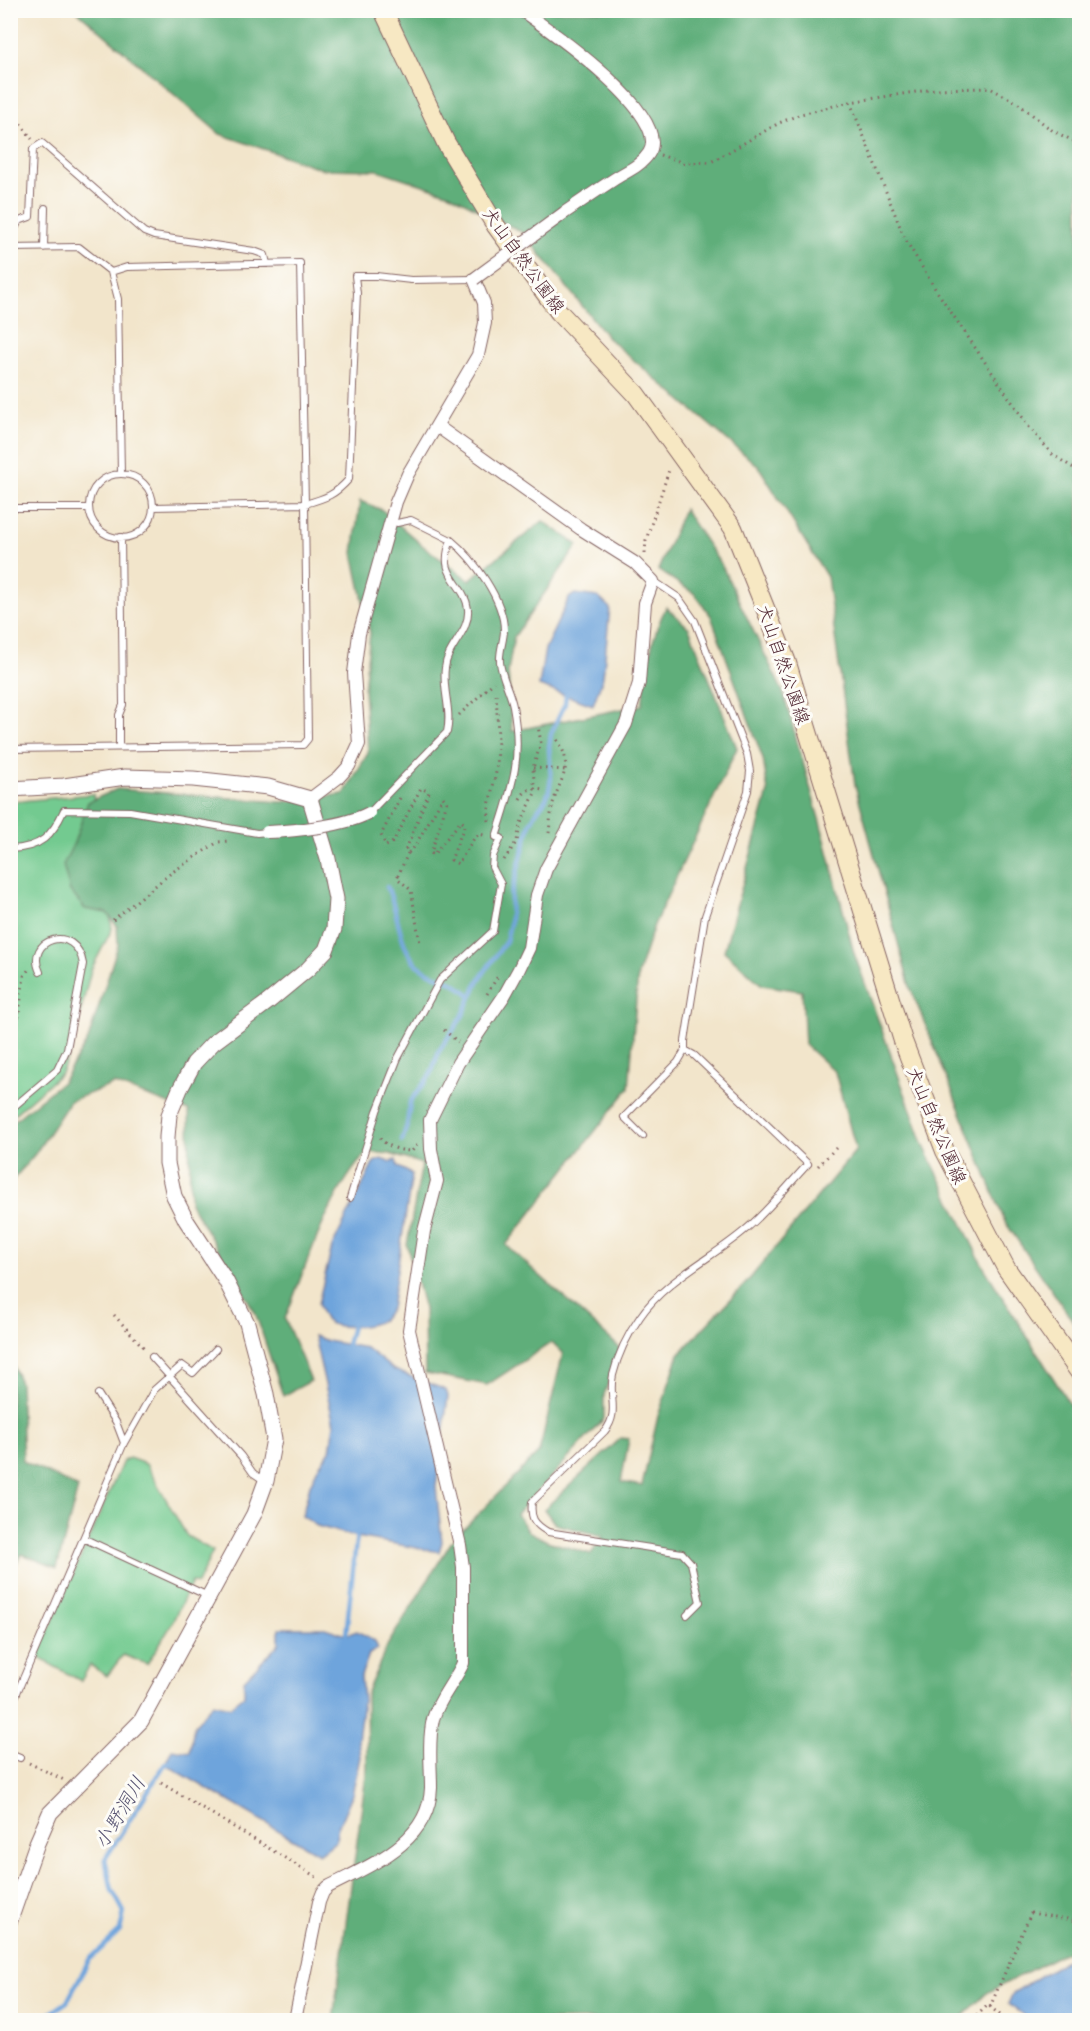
<svg xmlns="http://www.w3.org/2000/svg" width="1090" height="2031" viewBox="0 0 1090 2031" font-family="Delius,'Klee One',sans-serif">
<rect width="100%" height="100%" fill="#fdfcf7"/>
<filter id="ink" filterUnits="userSpaceOnUse"><feTurbulence type="fractalNoise" baseFrequency=".0167" numOctaves="2"/><feDisplacementMap in="SourceGraphic" scale="12" xChannelSelector="R" yChannelSelector="G"/><feConvolveMatrix kernelMatrix="1 2 1 2 8 2 1 2 1" color-interpolation-filters="sRGB"/></filter>
<filter id="wash" filterUnits="userSpaceOnUse"><feTurbulence type="fractalNoise" baseFrequency=".008" numOctaves="4" result="noise"/><feDisplacementMap in="SourceGraphic" scale="24" xChannelSelector="R" yChannelSelector="G"/><feGaussianBlur stdDeviation="1.35" result="paint"/><feColorMatrix in="noise" values="0 0 0 0 0 0 0 0 0 0 0 0 0 0 0 0 0 1.4 0 .05"/><feComposite in="paint" operator="in"/></filter>
<g filter="url(#wash)">
<rect width="100%" height="100%" fill="#f2e5cb"/>
<path fill="#73ca90" stroke="#5e745e" stroke-width="1.5" d="M93,794l19,135 -21,41 -20,81 -10,22 -50,44v-315z
M129,1458l17,6 41,72 26,15 -16,33 -5,-2 -23,47 -22,35 -24,-9 -16,21 -17,-11 -9,16 -44,-24 86,-196z"/>
<path fill="#5eae7a" stroke="#546652" stroke-width="1.5" d="M77,11h1002v1319l-74,-108 -95,-235 -55,-202 -28,-208 -68,-110 -150,-128 -86,-106 -73,-39 -72,-24 -56,-1 -102,-35z
M360,501l22,9 40,35 47,35 74,-59 35,24 -64,92 -6,34 4,60 130,-26c5,-36 8,-66 24,-98l23,21 48,120 -83,177 -16,49 -9,114 -123,157 114,103 -16,47v24l-87,95 11,17 19,10 44,13 12,-18 -48,-12 -11,-15 77,-71 8,1 -8,43 21,4 16,-70 21,-62 68,-72 109,-132 -21,-78 -30,-27 -3,-54 -40,-6 -38,-34 44,-159 -5,-33 -52,-143 -16,-22 -37,-24 26,-61 38,57 61,126 41,144 30,117 70,193 59,120 89,142 7,8v540l-12,-5 -80,42 -28,27h-626l34,-253 -1,-73 22,-50 64,-103 87,-89 24,-99 -11,-11 -65,43 -62,-12 -1,-64 -17,-64 15,-81 -32,-10 -22,-2c-38,37 -63,117 -83,167l26,62 -28,15 -28,-84 -65,-109 -1,-92 -75,-27 -44,17 -35,53 -24,28v-59l51,-41 26,-42 30,-95 -1,-19 -10,-13 -22,-4 -15,-18 -7,-26 11,-22 14,-41 29,-13 164,13 63,-8 24,-41 -4,-64 6,-56 -17,-80z
M10,1358l10,25 3,78 55,27 -21,80 -35,-14 -11,19z"/>
<path fill="#6ea4dc" stroke="#5c6284" stroke-width="1.5" d="M575,594l23,3 12,11 -7,69 -10,28 -54,-19 6,-37 24,-51z
M381,1159l8,3 7,-2 2,7 14,7 -21,135c-3,3 -6,8 -9,11 -10,7 -46,10 -56,1 -3,-4 -6,-12 -8,-17l14,-57 42,-85z
M314,1336l13,5 39,7 28,22 52,20 2,6 -12,91 6,55 -3,10 -82,-15 -40,-11 -15,-10 8,-31 7,-16 13,-18 4,-27z
M279,1628h46l21,7 11,-4 18,10 3,8 -9,5 -8,22 2,25 -5,39 2,17 -8,38 -15,35 -1,11 -17,13 -154,-90 7,-15 18,3 4,-26 19,-23 17,4 14,-11v-16l35,-36z
M1074,1959l5,2v25l-5,12v22h-44l-22,-16 5,-11 53,-33z"/>
<g fill="none" stroke-linecap="round" stroke-linejoin="round">
<path stroke="#6ea4dc" stroke-width="4.5" d="M387,887c11,22 12,62 31,78 10,9 22,12 34,17 7,3 13,9 19,14
M402,1141l5,-16 3,-23 21,-28 8,-23 23,-34 17,-37 27,-39 4,-17 1,-29 19,-71 7,-13 9,-12 3,-9 2,-12 -2,-31 2,-13 14,-30 1,-9
M346,1349l7,-27
M344,1640l2,-5 11,-102
M41,2020l26,-18 22,-42 31,-29 4,-19 -12,-22 -7,-31 60,-95h5"/>
</g>
</g>
<g filter="url(#ink)">
<g fill="none" stroke-linecap="round" stroke-linejoin="round">
<defs>
<path id="service" d="M10,228h5l4,-7 11,-4 3,-68 9,-6 102,89 10,4 100,15 11,4 2,9
M10,248l69,-1 32,25 7,27 3,175
M44,248l1,-40
M111,272l16,-5 173,-4 5,241 -152,3
M89 506a32 32 0 1 1 64 0a32 32 0 1 1-64 0Z
M10,508h79
M391,521l6,2 14,-3 40,20
M119,747v-32l4,-10 -2,-168
M10,749l293,-4 5,-6 -3,-235c21,-6 30,-9 44,-25l8,-186 -2,-17h21l35,4 63,-1
M10,849c31,-1 42,-13 54,-39l66,1 127,22 10,-1
M685,1050l9,5 114,109c-20,21 -40,47 -63,66 -34,29 -80,50 -105,87 -12,17 -22,37 -27,58 -5,22 7,37 -8,56l-73,71c-2,16 2,22 16,30l134,21 9,10 9,39 -13,13
M10,1053v5
M10,1110l47,-40 10,-21 16,-85c-7,-42 -59,-25 -43,8
M643,1136l-19,-19 54,-55 7,-12v-9l20,-125 43,-125 2,-20 -3,-17 -52,-133 -16,-23 -25,-17
M350,1198l27,-87 21,-53 42,-78 53,-49 8,-47 -9,-17 1,-11 8,-18 -5,-1c16,-50 27,-78 17,-131 -3,-15 -12,-30 -13,-44 -1,-11 4,-22 4,-32 0,-30 -30,-71 -53,-90 -15,37 14,42 17,69 2,23 -21,37 -23,59 -3,21 7,42 2,64l-78,81
M152,1357l89,99 12,17 12,8
M124,1443l30,-53 28,-25 11,8 23,-24
M85,1539l123,57
M10,1709l114,-266 -8,-21 -18,-28
M10,1754l10,4"/>
<path id="minor" d="M521,10c27,19 152,105 128,143 -8,13 -24,19 -36,27 -17,11 -33,22 -49,33
M310,799l29,-22 10,-11 10,-22 -5,-71 5,-39 37,-132 12,-28 70,-119 7,-32 -1,-20 -10,-24
M295,2020l24,-118 4,-10 5,-5c42,-22 101,-44 103,-99 0,-23 -3,-47 2,-69 6,-21 21,-36 30,-56v-96l-3,-22 -51,-215 15,-99 13,-50 -6,-32 -1,-29 28,-57 46,-67 15,-27 10,-21 8,-53 9,-26 80,-145 13,-41 6,-80 8,-22 -18,-18 -54,-34 -144,-103"/>
<path id="tertiary" d="M10,789l54,-3 61,-9 68,2 75,8 42,12 18,60 8,40 -2,30 -8,21 -18,19 -40,33 -55,41 -19,20 -14,26 -11,26 -2,22v26l7,33 12,24 40,61 21,42 19,71 8,45 -8,42 -12,33 -113,207 -91,92 -13,30 -27,77"/>
<path id="secondary" d="M383,10l63,133 50,83 63,86 77,82 97,134 53,132 117,381 42,110 61,117 74,105"/>
</defs>
<use href="#service" stroke="#856463" stroke-width="8"/>
<use href="#minor" stroke="#856463" stroke-width="14"/>
<use href="#tertiary" stroke="#856463" stroke-width="17"/>
<use href="#secondary" stroke="#856463" stroke-width="20"/>
<path stroke="#856463" stroke-width="3" stroke-dasharray="1.5 4.5" stroke-linecap="butt" d="M850,102l55,137 31,51 93,137 24,28 19,12 8,3
M10,109l22,30
M660,155l24,8 27,-1 68,-39 22,-9 49,-12 85,-13 55,-1 26,14 37,29 27,13
M645,553l1,-13 24,-73
M459,715l35,-33
M533,768l33,2
M400,798l-19,37 5,11 7,-4 28,-54 8,4 -23,57 2,4 5,-4 30,-52 4,5 -16,51 2,2 28,-34 4,3 -14,36 7,4 17,-27 5,-3 7,2
M520,799c6,-11 12,-11 23,-9
M489,821c-2,-19 6,-37 8,-56 2,-25 0,-50 -1,-75
M549,833c1,-11 2,-23 5,-33 9,-27 20,-35 2,-62
M408,853l-11,25 14,12 9,53
M504,860l13,-19 3,-16 15,-32 -2,-25 8,-25 -3,-17
M113,920l58,-47 47,-31 11,-1
M10,990l9,13
M487,994l11,-18
M444,1030l14,12
M10,1032l7,-4 7,-52 5,-7
M380,1138c7,9 21,13 32,13l5,-6
M818,1166l18,-18
M114,1315l31,34
M29,1763l35,17
M161,1783l157,95
M990,2007l41,-94 42,7 7,-1
M972,2020l16,-15 18,15"/>
<use href="#service" stroke="#fff" stroke-width="6"/>
<use href="#minor" stroke="#fff" stroke-width="12"/>
<use href="#tertiary" stroke="#fff" stroke-width="15"/>
<use href="#secondary" stroke="#f7e8c3" stroke-width="18"/>
<defs>
<path id="minor-bridge" d="M474,279l90,-66
M267,832c29,-1 77,-6 102,-19"/>
</defs>
<use href="#minor-bridge" stroke="#856463" stroke-width="14" stroke-linecap="butt"/>
<use href="#minor-bridge" stroke="#fff" stroke-width="12"/>
</g>
</g>
<g text-anchor="middle" dominant-baseline="central" stroke-width="6" stroke-linejoin="round" paint-order="stroke">
<g font-size="18" fill="#4a1f2b" stroke="#fdfcf7">
<text transform="translate(524 260) rotate(54)">犬山自然公園線</text>
<text transform="translate(784 664) rotate(71)">犬山自然公園線</text>
<text transform="translate(937 1125) rotate(67)">犬山自然公園線</text>
</g>
<g font-size="20" font-style="italic" fill="#585472" stroke="#fdfcf7">
<text transform="translate(119 1812) rotate(-59)">小野洞川</text>
</g>
</g>
<rect width="1090" height="2031" fill="none" stroke="#fdfcf7" stroke-width="36"/>
</svg>
